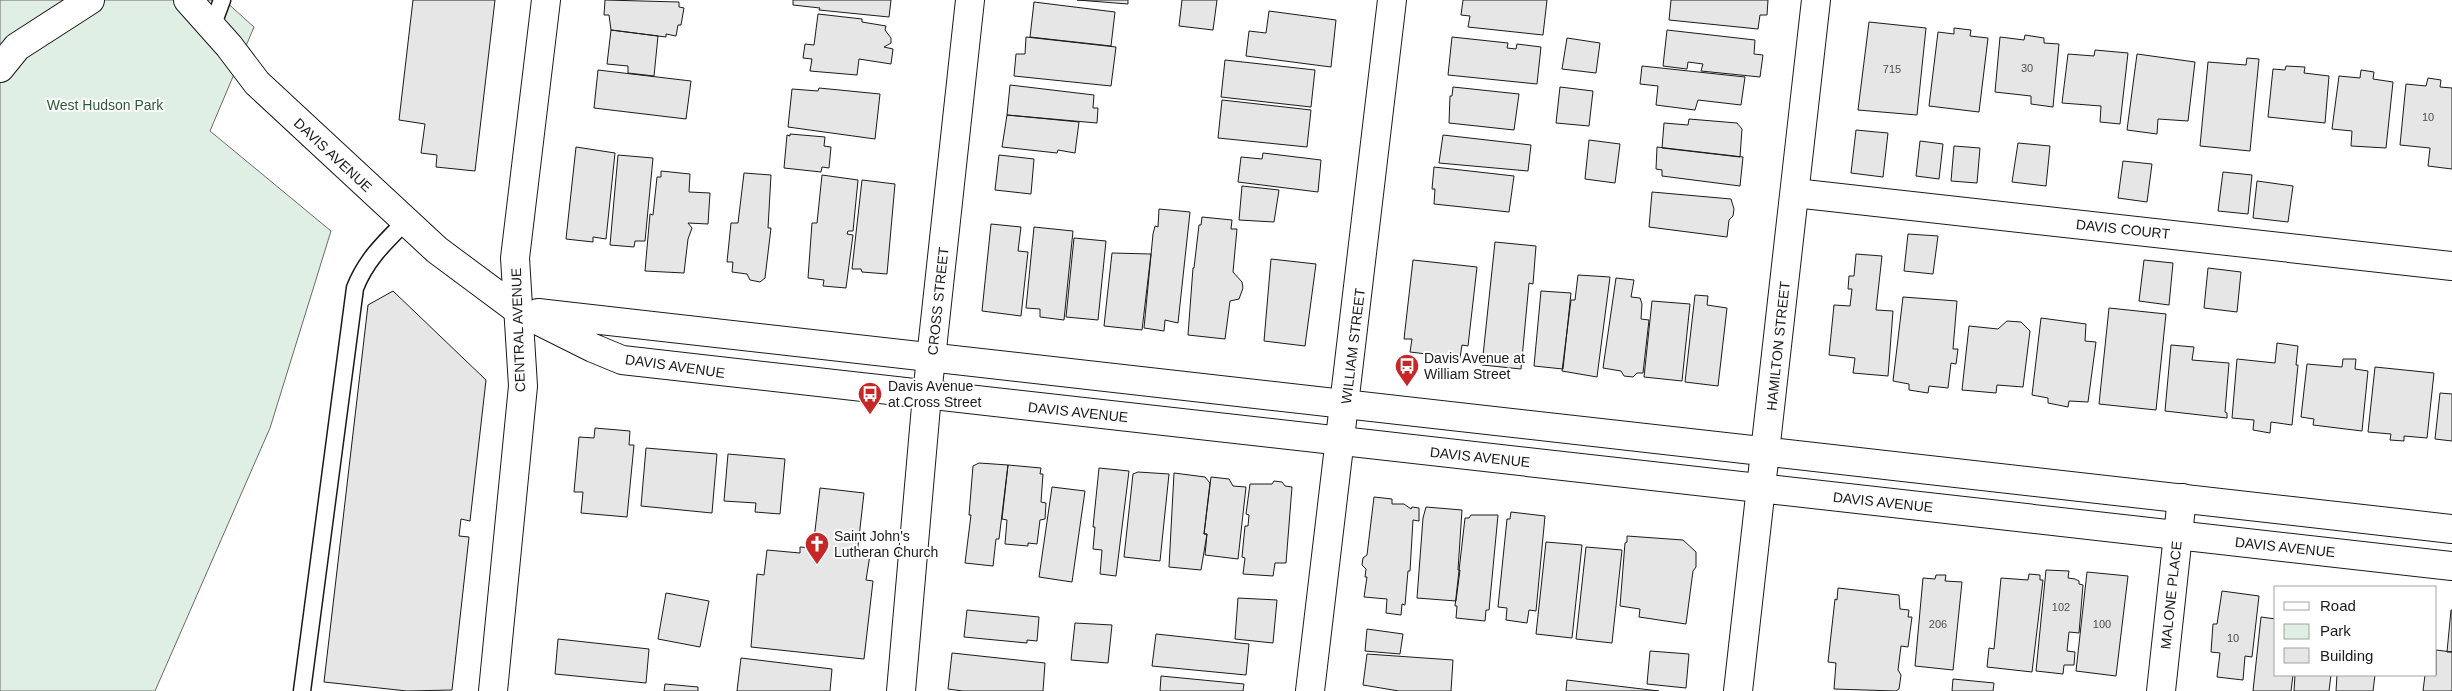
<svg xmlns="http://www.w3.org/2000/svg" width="2452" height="691" viewBox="0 0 2452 691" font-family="Arial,sans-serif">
<rect width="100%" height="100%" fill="#fff"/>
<path fill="#e0efe3" stroke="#6a6a6a" d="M0,0h224l30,27 -44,104 121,100 -61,197 -115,263h-155z"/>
<path fill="#e6e6e6" stroke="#1a1a1a" d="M413,0h82l-20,171 -39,-4 1,-12 -16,-2 4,-29 -26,-4z
M605,0l74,2v5l5,1 -3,17h-3l-2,11 -10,-2v3l-55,-7 -2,-15h-5z
M793,0h98l-2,17 -70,-7 1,-2 -27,-3z
M1077,0h51v4z
M1182,0h35l-4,30 -34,-4z
M1463,0h84l-4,35 -75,-8 2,-11 -9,-1z
M1671,0h97l-1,15h-7l-2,14 -89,-9z
M1034,2l81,10 -4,34 -81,-9z
M1269,11l67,9 -5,47 -85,-11 3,-25 17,2z
M818,14l44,5v3l24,4 -1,4 6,8v5l-7,4 9,2 -2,15 -32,-5 -2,16 -47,-4 2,-12 -9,-1 2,-14 9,1z
M1869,22l57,6 -9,87 -59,-5z
M1954,28l17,2 -1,6 18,2 -9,74 -50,-6 9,-74 16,2z
M611,30l47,6 -4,40 -26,-3v-7l-21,-2z
M1667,30l88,10 -1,14 9,1 -3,22 -59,-6 2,-7 -15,-2 -1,7 -24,-3z
M2025,35l19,3v5l15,1 -6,63 -22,-3v-8l-36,-4 5,-55 24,3z
M1026,37l90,10 -5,39 -97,-10 2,-22h9z
M1452,37l56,6 -1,5 9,1 1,-5 24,3 -4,37 -89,-9z
M1567,38l33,5 -4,30 -34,-4z
M2095,50l33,3 -8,71 -20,-2 1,-16 -39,-3 6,-49 26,2z
M2137,54l58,8 -7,59 -30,-2 -1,15 -30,-4z
M2247,58l12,1 -9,92 -50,-5 8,-84 38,3z
M1225,60l90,10 -4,37 -90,-10z
M1642,66l103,11 -4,28 -43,-5 -3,10 -39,-5 2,-19 -18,-2z
M2286,66l19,1 -1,6 25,3 -4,47 -57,-6 5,-48 12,1z
M598,70l93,11 -5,38 -92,-11z
M2361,70l13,2 -1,7 20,3 -7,66 -35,-2 1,-15 -20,-2 7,-53 21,2z
M2428,78l13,2 -1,7 12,1v81l-24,-3 2,-18 -30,-3 6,-61 20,2z
M1010,85l84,10 -1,13h5l-1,15 -90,-8z
M1453,87l66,7 -5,36 -65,-7 1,-27h2z
M1560,87l33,4 -4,35 -33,-3z
M819,88l61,6 -5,45 -87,-12 4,-38 26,2z
M1222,100l89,10 -4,37 -89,-9z
M1007,115l72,7 -4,31 -17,-3 -1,3 -55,-6z
M1689,119l48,4 5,6 -2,28 -78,-9 2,-25 24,2z
M1856,130l32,3 -5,44 -32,-4z
M790,134l35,3 -1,9 7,1 -2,21 -7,-1 -1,5 -37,-4 3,-33 3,1z
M1443,135l88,10 -3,26 -89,-8z
M1589,140l31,4 -5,39 -30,-4z
M1920,141l23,3 -4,35 -23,-3z
M2018,143l32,3 -4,40 -34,-4z
M1954,146l26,2 -3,35 -26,-2z
M576,147l39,6 -9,86 -13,-2v5l-27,-3z
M1657,147l86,10 -3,29 -78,-10v-6l-6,-1z
M1263,153l58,7 -3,32 -80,-10 3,-25 21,2z
M618,155l35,3 -8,83h-10l-1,6 -24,-2z
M999,155l35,4 -3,35 -36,-4z
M2123,161l29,3 -5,38 -29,-4z
M1434,167l80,9 -5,36 -75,-8 1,-15h-3z
M661,171l29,3 -1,18 21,1 -2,31 -20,-1 4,5 -4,11 -4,34 -39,-2 5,-57 3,1 4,-38h4z
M2223,172l29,3 -4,39 -30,-3z
M744,173l27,2 -3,53h3l-6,50 -5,4 -10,-2 -3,-6 -15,-2 1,-10h-6l4,-39h7z
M822,175l36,5 -5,51h-5l-1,3 6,1 -7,53 -23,-2 1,-6 -16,-2 4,-55h5z
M862,180l33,4 -8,90 -25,-2 -1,-3h-9z
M2257,181l36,5 -5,36 -35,-4z
M1242,186l37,4 -5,32 -35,-2z
M1652,192l79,7 3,10 -1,7 -4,4 -2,17 -78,-10z
M1159,209l31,3 -12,111 -13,-3 -1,11 -20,-3 9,-94 2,-8 3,1z
M1202,217l30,3 -1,9h6l-4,43 9,10 1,6 -4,11 -9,2 -5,38 -37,-4 5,-67h1l5,-43h2z
M991,224l30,3 -3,24 10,1 -7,64 -39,-5z
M1034,227l39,4 -9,89 -24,-3v-8l-14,-1z
M1908,234l30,2 -5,38 -29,-3z
M1074,238l32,3 -8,79 -32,-3z
M1495,242l41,4 -3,38 -4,-1 -8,86 -39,-4z
M1112,253l39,1 -9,76 -38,-4z
M1856,254l26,2 -6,54 17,1 -5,65 -35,-3 2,-15 -26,-3 5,-50 16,1 2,-17h-4l1,-13h5z
M1271,259l45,5 -11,82 -41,-5z
M1413,260l64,7 -9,79 -6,-1 -2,13 -50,-6 2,-13h-8z
M2144,260l29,3 -4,42 -30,-4z
M2208,268l33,4 -4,40 -33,-4z
M1578,275l32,2 -13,100 -35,-6 9,-71h4z
M1616,278l18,2 -3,17 9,1 2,6 -1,15 8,1 -6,53h-6l-4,4 -9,-1 -3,-5 -18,-3z
M393,291l93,89 -16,141 -9,-2 -2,17 10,1 -17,153 -45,1 -83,-9 44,-377z
M1541,291l30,2 -8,76 -29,-3z
M1695,295l13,1 -1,9 20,3 -9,78 -33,-4z
M1903,297l54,4 -4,48h5l-2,15 -5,-1 -3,25 -19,-2 -1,7 -19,-3v-6l-16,-3z
M1652,301l38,3 -8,77 -38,-4z
M2109,308l57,6 -10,96 -57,-6z
M2041,318l45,6 -1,17 11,1 -8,60 -19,-1 -1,6 -20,-4v-5l-16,-3z
M2007,321l14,1 9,9 -7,56 -26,-2 -1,8 -34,-3 7,-64 29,3z
M2277,343l21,3 -2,19h2l-6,60 -21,-3 -1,11 -17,-3 1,-10 -22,-2 5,-59 38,4z
M2171,345l23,2 -2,13 37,3 -4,49 2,1v5l-62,-7z
M2343,359h13l-1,10 13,2 -6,60 -49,-6 1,-6 -13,-2 6,-53 35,3z
M2375,367l59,6 -7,65 -23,-2v5l-14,-1 1,-6 -23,-2z
M2440,393l12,1v47l-17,-2z
M595,428l35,3 -1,14h5l-7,72 -46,-4 2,-21h-9l5,-55 15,1z
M646,448l71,6 -5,59 -71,-7z
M728,454l57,5 -5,55 -25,-2 1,-9 -32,-2z
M979,463l29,2 -9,74h-3l-3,27 -28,-3 6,-48h-2l4,-49z
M1008,465l33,3 -1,6h3l-2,28 5,1 -1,16 -5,1 -3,24 -9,-1v3l-23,-2 2,-24 -5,-1z
M1099,468l30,3 -13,105 -16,-2 2,-24 -9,-1 2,-22h-2z
M1138,472l31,2 -9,87 -36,-4 9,-83z
M1174,473l31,4 5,6 -6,51h3l-6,36 -32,-3z
M1211,477l18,2 4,7 13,1 -8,72 -33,-4 2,-21h-3z
M1274,481l8,1 3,4 7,1 -6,76h-11l-2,13 -30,-2 2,-16 -3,-1 3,-31h3l1,-11 -3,-1 4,-30h22z
M1052,487l33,4 -13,91 -33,-5z
M820,488l44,5 -7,62h13l-4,25 7,1 -9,78 -113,-12 6,-73 7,1 3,-25 33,3v-6l13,1z
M1374,497l18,2v5h12l7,5 1,-2 7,1v13l-6,-1 -3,51h-2l-3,34 -3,-1 -1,11 -15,-2 1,-14 -23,-2 3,-20h-2l1,-8 -4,-4 1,-7 4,-3z
M1426,507l36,3 -4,60h2l-4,31 -39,-3 6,-80z
M1511,512l34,4 -9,95 -7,-1 -2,13 -21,-3 1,-12 -9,-1 9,-88h3z
M1471,515h27l-9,95h-3l-1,11 -29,-3 1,-12h-2l10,-88h4z
M1627,536l56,4 13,12v15l-3,4 -7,53 -47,-7 1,-8 -20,-3 5,-63 2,-1z
M1546,542l36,3 -10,93 -36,-4z
M1586,547l36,3 -10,93 -36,-4z
M2046,570l23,1 -1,7 7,1 4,2v3l4,1 -4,48 -10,-1 -2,19 8,1 -1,13h-10l-1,9 -27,-3z
M2087,572l41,4 -12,100 -40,-5z
M2029,574l11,1v5h3l-11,92 -45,-5 2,-19 5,1 7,-71 27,2z
M1936,575h10l-1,6 17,1 -9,88 -38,-4 8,-88 12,1z
M1838,588l61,7 1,14 9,1 -1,7h4l-4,30 -7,-1 -3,24 3,5 -2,14 -3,2 -62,-2 2,-26 -8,-1 7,-63 2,1z
M2222,591l37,5 -7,61 -7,-1 -2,24 -26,-3 3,-24 -9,-1 2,-28h4z
M666,593l43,8 -9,46 -42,-8z
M1238,598l39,2 -4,43 -38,-4z
M967,610l72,7 -2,24 -10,-1v3l-63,-6z
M2451,610h1v42h-5z
M2261,617l15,2v56h17l-2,16h-38z
M1075,623l37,2 -4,38 -37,-3z
M1367,629l36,5 -3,20 -35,-3z
M1156,634l93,10 -3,31 -94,-9z
M558,639l91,10 -3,34 -91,-9z
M2436,650l16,2v39h-29l2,-16h11z
M1650,651l39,3 -3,34 -39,-4z
M952,653l93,10 -2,28h-80l-15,-2z
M1367,654l86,6 -2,31h-52l-36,-6z
M741,658l91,11 -2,22h-93z
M2295,675h36l-2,16h-35z
M2337,675h38l-2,16h-37z
M1161,676l83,8 -1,7h-83z
M1953,679l41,4 -1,8h-41z
M1567,680l92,11h-93z
M665,684l33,3v4h-34z"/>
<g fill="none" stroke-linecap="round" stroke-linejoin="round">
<defs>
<path id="service" d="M212,27l10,-27
M302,691l53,-403c11,-28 29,-45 50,-66"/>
<path id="minor" d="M0,68l17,-21 73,-47
M1795,193l657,73
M493,691l30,-305 -8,-128 31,-258
M901,691l26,-296 43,-395
M1310,691l82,-691
M2161,691l21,-193"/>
<path id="tertiary" d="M188,0l41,46 28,37 180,167 82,61 74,37 29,12 1830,206
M538,313l1914,216
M1738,691l78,-691"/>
</defs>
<use href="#service" stroke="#1a1a1a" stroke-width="19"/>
<use href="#minor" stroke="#1a1a1a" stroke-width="30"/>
<use href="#tertiary" stroke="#1a1a1a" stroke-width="30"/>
<use href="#service" stroke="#fff" stroke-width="16"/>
<use href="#minor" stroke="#fff" stroke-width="28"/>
<use href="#tertiary" stroke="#fff" stroke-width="28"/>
</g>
<defs>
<symbol id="bus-pin" viewBox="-11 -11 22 30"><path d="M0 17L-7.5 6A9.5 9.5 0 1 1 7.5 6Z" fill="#c62828" stroke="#fff"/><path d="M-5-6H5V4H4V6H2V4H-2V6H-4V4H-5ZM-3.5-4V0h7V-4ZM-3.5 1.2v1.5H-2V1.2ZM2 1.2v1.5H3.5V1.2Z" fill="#fff"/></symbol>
<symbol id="church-pin" viewBox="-11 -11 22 30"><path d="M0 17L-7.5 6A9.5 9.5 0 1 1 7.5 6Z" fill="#c62828" stroke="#fff"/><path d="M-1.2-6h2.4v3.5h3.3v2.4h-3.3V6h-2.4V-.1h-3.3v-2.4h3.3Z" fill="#fff"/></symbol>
</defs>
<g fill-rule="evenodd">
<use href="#bus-pin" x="1393" y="352" width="28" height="38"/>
<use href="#bus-pin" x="856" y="380" width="28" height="38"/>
<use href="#church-pin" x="803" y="530" width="28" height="38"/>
</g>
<g text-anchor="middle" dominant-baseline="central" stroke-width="4" stroke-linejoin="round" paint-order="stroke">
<g font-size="11" fill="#4d4d4d">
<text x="2027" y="68">30</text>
<text x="1892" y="69">715</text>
<text x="2428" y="117">10</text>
<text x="2061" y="607">102</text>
<text x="1938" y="624">206</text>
<text x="2102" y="624">100</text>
<text x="2233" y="638">10</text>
</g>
<g font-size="14" fill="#2b5a34" stroke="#fff">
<text x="105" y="105">West Hudson Park</text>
</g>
<g font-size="14" fill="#1a1a1a" stroke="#fff">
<text transform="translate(333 155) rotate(43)">DAVIS AVENUE</text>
<text transform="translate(2123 229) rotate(6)">DAVIS COURT</text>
<text transform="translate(938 301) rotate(-84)">CROSS STREET</text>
<text transform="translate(518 330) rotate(-92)">CENTRAL AVENUE</text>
<text transform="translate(1353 346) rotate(-83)">WILLIAM STREET</text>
<text transform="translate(1778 346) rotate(-84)">HAMILTON STREET</text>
<text transform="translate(675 366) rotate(8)">DAVIS AVENUE</text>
<text transform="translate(1078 412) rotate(6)">DAVIS AVENUE</text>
<text transform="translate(1480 457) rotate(6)">DAVIS AVENUE</text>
<text transform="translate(1883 502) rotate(6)">DAVIS AVENUE</text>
<text transform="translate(2285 547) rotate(6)">DAVIS AVENUE</text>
<text transform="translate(2171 595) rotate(-84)">MALONE PLACE</text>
</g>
<g font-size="14" fill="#1a1a1a" stroke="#fff" text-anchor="start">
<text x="1424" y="358">Davis Avenue at<tspan x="1424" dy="16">William Street</tspan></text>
<text x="888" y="386">Davis Avenue<tspan x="888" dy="16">at Cross Street</tspan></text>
<text x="834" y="536">Saint John's<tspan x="834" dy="16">Lutheran Church</tspan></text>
</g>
</g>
<rect x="2274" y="586" width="162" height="90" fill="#ffffff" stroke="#a3a3a3"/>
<rect x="2284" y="602" width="25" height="8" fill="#ffffff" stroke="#a3a3a3"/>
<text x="2320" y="611" font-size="15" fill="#1a1a1a">Road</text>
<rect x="2284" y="624" width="25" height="15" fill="#e0efe3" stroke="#a3a3a3"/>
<text x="2320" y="636" font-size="15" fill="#1a1a1a">Park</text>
<rect x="2284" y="648" width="25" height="15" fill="#e6e6e6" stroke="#a3a3a3"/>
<text x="2320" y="661" font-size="15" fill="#1a1a1a">Building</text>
</svg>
